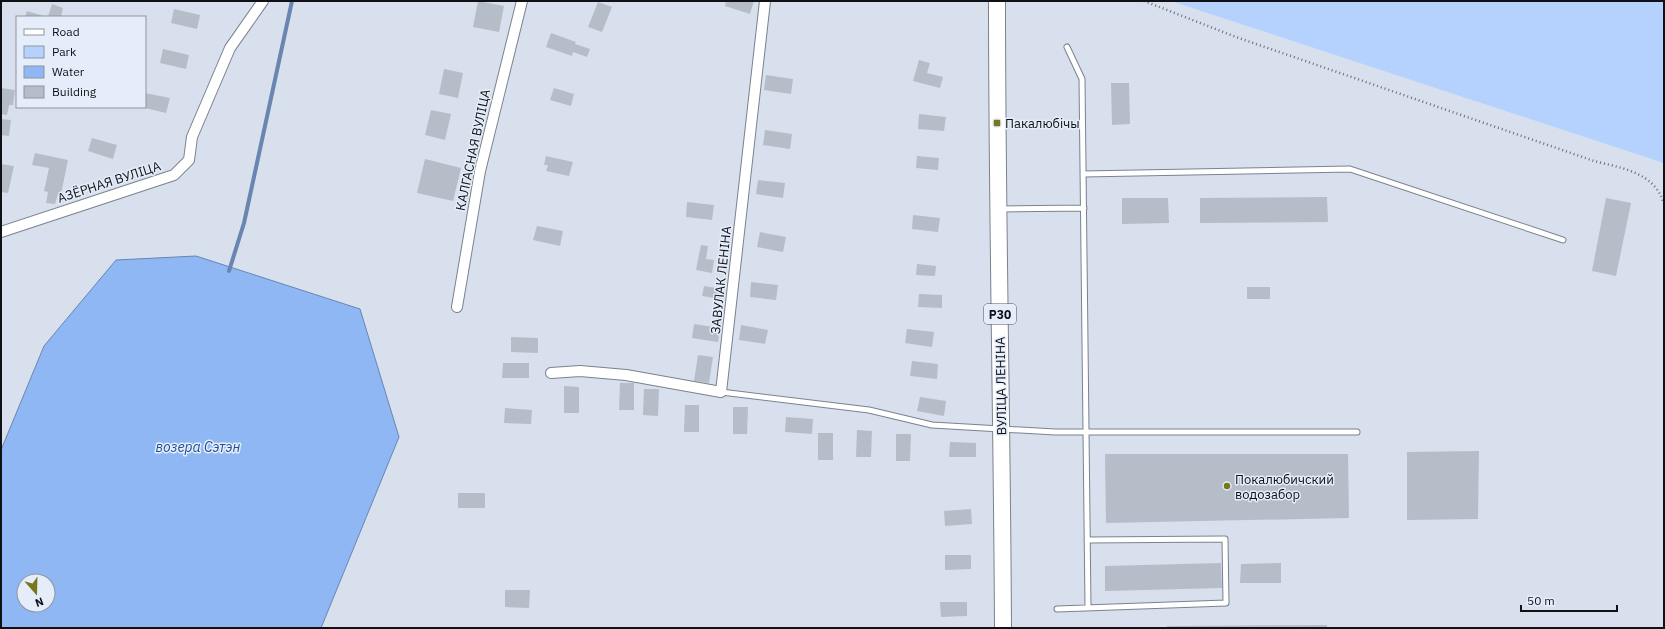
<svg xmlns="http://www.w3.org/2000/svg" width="1665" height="629" viewBox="0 0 1665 629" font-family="'IBM Plex Sans',sans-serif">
<rect width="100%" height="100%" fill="#d8e0ed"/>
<path fill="#b5d2ff" d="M1171,1h493v162z"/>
<path fill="#8fb7f4" stroke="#6985b1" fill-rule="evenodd" d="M196,256l164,53 39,128 -78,191h-320v-178l43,-104 72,-86zM24,581h24v24h-24z"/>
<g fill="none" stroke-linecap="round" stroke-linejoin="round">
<path stroke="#6985b1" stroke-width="4" d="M229,271l15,-48 48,-222"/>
</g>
<path fill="#b5bdc9" d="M478,1l26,5 -5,26 -26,-5z
M726,1h28l-4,13 -25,-8z
M598,2l14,5 -10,25 -14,-5z
M52,4l11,4 -2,9h-13z
M174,9l26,6 -3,14 -26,-6z
M27,11l20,6h-22z
M551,33l25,9 -1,2 15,5 -3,8 -14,-5 -1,4 -26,-9z
M163,49l26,6 -3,14 -26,-6z
M919,60l11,3 -3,10 16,4 -3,11 -27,-7z
M444,69l19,4 -5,25 -19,-4z
M766,75l27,4 -2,15 -27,-4z
M1111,83h18l1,41 -18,1z
M1,88l14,2 -2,15h-4l-2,10 -6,-1z
M554,88l20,6 -3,12 -21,-6z
M145,93l25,5 -4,15 -21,-5z
M431,110l20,4 -6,26 -20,-5z
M919,114l27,3 -2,14 -26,-2z
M1,119l10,1 -2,16 -8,-1z
M765,130l27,4 -2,15 -27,-4z
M92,138l25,7 -4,14 -25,-8z
M35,153l33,7 -7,34h-3l-3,10 -9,-1 2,-11 -4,-1 5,-23 -17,-3z
M546,156l27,6 -4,14 -23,-5 2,-6h-4z
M917,156l22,2 -1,12 -22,-2z
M425,159l36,9 -8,33 -36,-8z
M1,164l13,2 -6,27 -7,-1z
M758,180l27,3 -2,15 -27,-4z
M1327,197l1,25 -128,1v-25z
M1122,198h46l1,25 -47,1z
M1606,198l25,5 -15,73 -24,-5z
M687,202l27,3 -2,15 -26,-3z
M913,215l27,3 -2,14 -26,-3z
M537,226l26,5 -3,15 -27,-6z
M760,232l26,5 -3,15 -26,-5z
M701,245l7,1 -2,13 8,1 -2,13 -16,-3z
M917,264l19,2 -1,10 -19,-1z
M751,282l27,3 -2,15 -26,-3z
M704,286l18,3 -1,10 -19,-3z
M1247,287h23v12h-23z
M919,294l23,1v13l-24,-1z
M694,324l26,4 -2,14 -26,-4z
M741,325l27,5 -3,14 -26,-4z
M907,329l27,3 -2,15 -27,-4z
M511,337l27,1v15l-27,-1z
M698,355l15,2 -4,26 -15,-2z
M912,361l26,3 -1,15 -27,-3z
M503,363h26v15h-27z
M620,383h14v27h-15z
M564,386l15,1v26h-15z
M644,389h15l-1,27 -15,-1z
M920,397l26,4 -2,15 -27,-5z
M685,405h14v27h-15z
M733,407h15l-1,27h-14z
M505,408l27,2 -1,14 -27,-1z
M786,417l27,2 -1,15 -27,-2z
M857,430l15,1 -1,26h-15z
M818,433h15v27h-15z
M896,434h15l-1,27h-14z
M950,442l26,1v14h-27z
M1479,451l-1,68 -71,1v-68z
M1105,454h243l1,64 -243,5z
M458,493h27v15h-27z
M971,509l1,15 -27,2 -1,-15z
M945,555h26v14l-26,1z
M1221,563l1,25 -117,3v-25z
M1281,563v20h-41l1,-19z
M505,590h25l-1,18 -24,-1z
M940,602h27v14l-26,1z
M1327,625v3h-160v-2z"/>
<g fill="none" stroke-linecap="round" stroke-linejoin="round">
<defs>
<path id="lane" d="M1067,47l15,32 6,528
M1083,174l267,-5 213,71
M1001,209l83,-1
M721,392l148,18 63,15 123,7h302
M1057,609l169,-6 -1,-64 -138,1"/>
<path id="street" d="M1,232l173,-57 15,-15 3,-23 38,-89 33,-47
M457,307l23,-136 42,-170
M551,373l29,-2 46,4 95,17 44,-391"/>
<path id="primary" d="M997,1c0,209 5,418 6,627"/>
</defs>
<use href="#lane" stroke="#7b828e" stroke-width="7"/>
<use href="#street" stroke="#7b828e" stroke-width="12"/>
<use href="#primary" stroke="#7b828e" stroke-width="18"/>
<path stroke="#696e77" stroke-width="2.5" stroke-dasharray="1 3" stroke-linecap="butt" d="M1144,1l92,36 358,124c27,7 61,11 70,43"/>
<use href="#lane" stroke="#fff" stroke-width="5"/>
<use href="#street" stroke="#fff" stroke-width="10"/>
<use href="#primary" stroke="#fff" stroke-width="16"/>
</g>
<g fill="#78771d" stroke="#e5edfa" stroke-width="1.5">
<rect x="993" y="119" width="8" height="8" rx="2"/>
<circle cx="1227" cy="486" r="4"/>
</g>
<g text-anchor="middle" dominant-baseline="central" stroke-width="3" stroke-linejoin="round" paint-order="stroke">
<rect fill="#e5edfa" stroke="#4f535a" stroke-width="1" x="984" y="304" width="32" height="20" rx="3"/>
<g font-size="12" font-weight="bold" fill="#0f1116">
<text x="1000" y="314">Р30</text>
</g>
<g font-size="13" fill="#0f1116" stroke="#e5edfa" text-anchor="start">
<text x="1005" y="123">Пакалюбічы</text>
<text x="1235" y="479">Покалюбичский<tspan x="1235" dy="15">водозабор</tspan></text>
</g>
<g font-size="13" fill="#0f1116" stroke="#e5edfa">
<text transform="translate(473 150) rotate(-78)">КАЛГАСНАЯ ВУЛІЦА</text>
<text transform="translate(109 182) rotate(-18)">АЗЁРНАЯ ВУЛІЦА</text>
<text transform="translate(721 280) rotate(-84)">ЗАВУЛАК ЛЕНІНА</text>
<text transform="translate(1001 386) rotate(-91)">ВУЛІЦА ЛЕНІНА</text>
</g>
<g font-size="14" font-style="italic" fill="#1f4e95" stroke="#e5edfa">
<text x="198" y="447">возера Сэтэн</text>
</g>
</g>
<rect width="1665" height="629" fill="none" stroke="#0f1116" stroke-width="4"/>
<rect x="16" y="16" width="130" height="92" fill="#e5edfa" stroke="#8f959f"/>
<rect x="24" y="29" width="20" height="6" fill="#ffffff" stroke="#8f959f"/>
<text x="52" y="36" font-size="12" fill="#0f1116">Road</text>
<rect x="24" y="46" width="20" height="12" fill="#b5d2ff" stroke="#8f959f"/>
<text x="52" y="56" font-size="12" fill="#0f1116">Park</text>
<rect x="24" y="66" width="20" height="12" fill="#8fb7f4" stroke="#8f959f"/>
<text x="52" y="76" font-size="12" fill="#0f1116">Water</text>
<rect x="24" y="86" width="20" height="12" fill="#b5bdc9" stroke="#8f959f"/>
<text x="52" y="96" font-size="12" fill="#0f1116">Building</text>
<g transform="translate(36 593) rotate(160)"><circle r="19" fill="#e5edfa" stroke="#8f959f"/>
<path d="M0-3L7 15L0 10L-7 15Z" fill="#78771d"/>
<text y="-6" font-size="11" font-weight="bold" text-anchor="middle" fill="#0f1116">N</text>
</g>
<path d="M1521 605v6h96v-6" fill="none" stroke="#0f1116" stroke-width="2"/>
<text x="1527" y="605" font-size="12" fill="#0f1116" stroke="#e5edfa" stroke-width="3" paint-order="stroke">50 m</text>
</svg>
